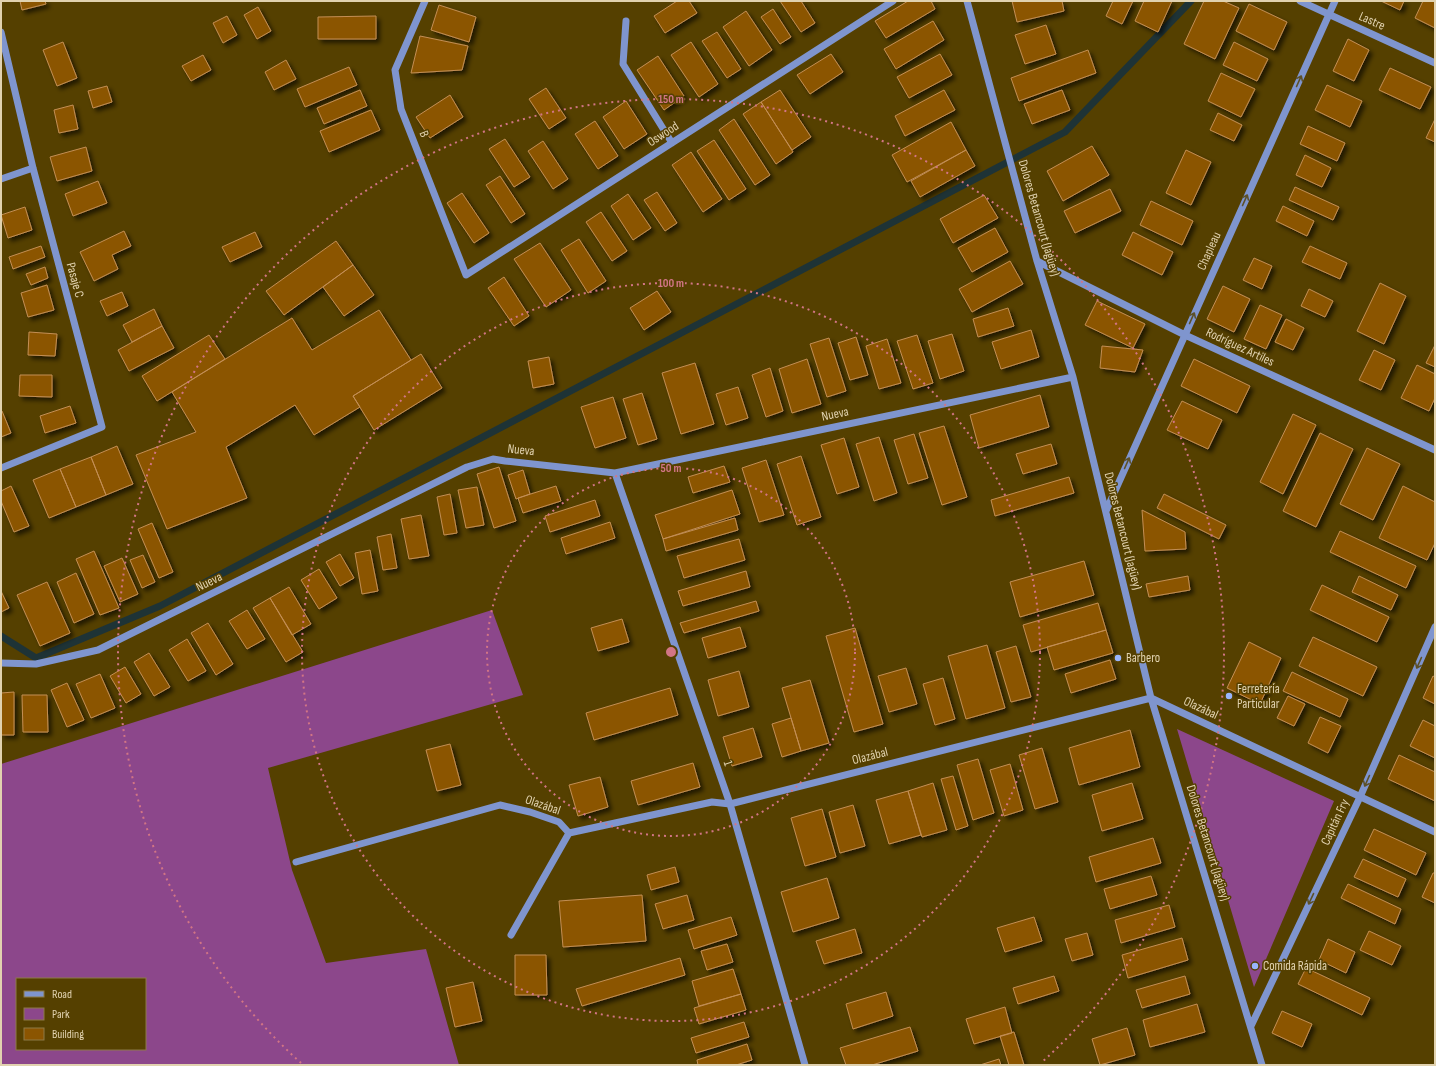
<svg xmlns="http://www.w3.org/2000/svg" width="1436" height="1066" viewBox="0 0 1436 1066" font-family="'Sofia Sans Condensed',sans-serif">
<defs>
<filter id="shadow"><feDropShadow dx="3.5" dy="3.5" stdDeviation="2" flood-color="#0009"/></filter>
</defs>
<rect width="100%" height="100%" fill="#554000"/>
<path fill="#8c478b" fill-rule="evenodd" d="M492,610l31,85 -255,73 24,102 34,93 100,-14 33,116h-458v-301zM17,979h128v70h-128z
M1177,729l157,72 -80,186z"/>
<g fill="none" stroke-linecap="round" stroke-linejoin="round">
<path stroke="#1e3336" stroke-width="7" d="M1,636l35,22 124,-52 905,-474 126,-131"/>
</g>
<path fill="#8b5501" stroke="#c38e54" filter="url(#shadow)" d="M20,1h25l1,3 -24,6z
M677,1h12l8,12 -32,20 -11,-17z
M780,1h21l14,22 -14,9z
M908,1h23l4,8 -49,29 -11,-17z
M1012,1h50l2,10 -47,11z
M1113,1h20l-11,23 -16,-8z
M1144,1h28l-14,31 -23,-11z
M1204,1h19l16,7 -24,51 -31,-15z
M1381,1h23l-4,9z
M1423,1h12v27l-20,-10z
M1249,4l38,18 -13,28 -38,-19z
M439,5l37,12 -7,25 -38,-12z
M258,7l13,24 -14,8 -13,-24z
M773,9l18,28 -11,7 -19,-27z
M746,11l26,39 -23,16 -26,-39z
M227,16l10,19 -14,8 -10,-20z
M376,16v23h-58v-22z
M933,21l11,19 -48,29 -12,-20z
M1046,25l10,29 -31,10 -10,-29z
M717,32l24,37 -14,9 -25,-37z
M420,36l48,10 -6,24 -51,3z
M1348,39l21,11 -15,31 -21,-10z
M63,42l14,36 -20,8 -14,-36z
M691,42l27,42 -19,13 -28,-42z
M1234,42l34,17 -11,22 -34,-16z
M1088,50l8,23 -77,28 -8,-23z
M831,54l12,18 -33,22 -13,-19z
M940,54l12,21 -43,23 -12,-21z
M203,55l8,15 -20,11 -9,-15z
M658,56l26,40 -20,14 -27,-40z
M286,60l10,19 -22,11 -9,-18z
M349,67l8,18 -52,22 -8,-18z
M1390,68l41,19 -11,22 -41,-19z
M1221,73l34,16 -14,28 -33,-16z
M1327,85l35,16 -12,26 -35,-17z
M107,86l5,16 -19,6 -5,-17z
M546,88l20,30 -17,11 -20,-30z
M360,90l7,16 -43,18 -7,-16z
M780,90l31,47 -19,13 -31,-48z
M944,90l11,20 -50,26 -10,-20z
M1062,90l8,20 -38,14 -8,-20z
M450,95l13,22 -33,21 -14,-21z
M626,101l21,33 -23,15 -21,-32z
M761,102l32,50 -17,12 -33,-50z
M73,105l5,24 -19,4 -5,-23z
M371,110l9,20 -51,22 -9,-21z
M1218,113l24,12 -8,16 -24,-11z
M734,119l36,56 -15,10 -36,-55z
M1435,119v23l-9,-4z
M595,121l23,35 -20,13 -23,-35z
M951,122l15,28 -59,32 -15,-27z
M1308,126l37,17 -8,18 -37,-17z
M505,139l25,38 -16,10 -25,-38z
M714,140l32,49 -17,11 -32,-49z
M543,141l25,38 -15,10 -25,-38z
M1092,146l17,29 -46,26 -16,-30z
M86,147l6,24 -35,10 -7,-24z
M966,150l9,16 -55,31 -9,-16z
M1186,150l25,12 -20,43 -25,-12z
M691,152l31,47 -19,13 -31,-47z
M1305,155l26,13 -9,19 -26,-12z
M500,176l25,38 -14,9 -25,-38z
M98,181l9,22 -34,13 -8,-22z
M1295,187l44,20 -6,13 -44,-20z
M1110,189l11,22 -46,22 -11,-22z
M657,192l20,31 -12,8 -21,-31z
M462,193l27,40 -15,10 -27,-40z
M628,194l23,34 -18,12 -22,-34z
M984,195l14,23 -45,25 -13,-24z
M1151,201l42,20 -11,24 -42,-20z
M1283,206l31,15 -7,15 -31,-15z
M25,207l7,23 -24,8 -7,-23z
M601,212l26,39 -15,10 -26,-39z
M995,228l13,24 -36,20 -14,-24z
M124,231l7,15 -19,9 6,14 -24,12 -14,-29z
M255,232l7,15 -32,15 -8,-15z
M1133,232l40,20 -11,23 -40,-20z
M579,239l27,42 -18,12 -27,-43z
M336,241l17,24 -69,50 -18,-24z
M540,243l31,47 -25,17 -32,-48z
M41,246l4,11 -32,12 -4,-12z
M1310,246l37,17 -7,16 -38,-17z
M1254,258l18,8 -10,23 -19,-9z
M1010,261l13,23 -51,28 -13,-23z
M353,265l21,30 -30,21 -21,-29z
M45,267l3,11 -17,7 -5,-11z
M504,277l25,39 -15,10 -26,-38z
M1380,283l26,13 -22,48 -27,-13z
M47,285l7,25 -26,7 -7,-24z
M1223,286l27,13 -16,33 -27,-13z
M1309,289l24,12 -8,16 -24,-11z
M657,291l14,21 -27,18 -14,-22z
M122,292l6,14 -21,10 -7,-15z
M1097,301l48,23 -12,24 -48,-23z
M1260,305l22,10 -16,34 -22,-10z
M1008,308l6,18 -36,11 -5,-18z
M154,309l8,17 -30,16 -9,-17z
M379,310l32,50 -58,36 7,11 -46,28 -19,-30 -69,42 21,51 -80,31 -31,-74 60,-23 -24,-40 120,-74 20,32z
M1286,319l18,9 -11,22 -18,-8z
M162,326l12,22 -45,23 -11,-21z
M1031,330l8,27 -38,12 -9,-27z
M29,332l28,2 -2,22 -27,-1z
M952,334l12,37 -24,8 -12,-38z
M209,335l16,24 -68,42 -15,-25z
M917,335l16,48 -20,6 -16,-48z
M856,337l12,38 -18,5 -12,-37z
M829,338l17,53 -19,6 -17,-53z
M887,339l14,44 -22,6 -13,-43z
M1435,345v22l-9,-4z
M1102,346l41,4 -8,22 -35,-4z
M1374,350l21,10 -14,30 -22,-10z
M421,354l21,34 -68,42 -21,-34z
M549,357l5,27 -21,4 -5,-27z
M807,359l14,45 -29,9 -13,-44z
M1194,359l56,27 -13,27 -56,-27z
M695,363l19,61 -33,10 -19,-61z
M1417,365l18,9v24l-6,13 -28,-13z
M770,368l13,43 -17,6 -14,-42z
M20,375h32v22l-33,-1z
M738,387l10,31 -22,7 -10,-31z
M642,393l15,46 -19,6 -15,-46z
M1040,395l9,32 -70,21 -9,-33z
M613,397l13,41 -31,10 -14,-41z
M1182,401l40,19 -14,29 -41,-19z
M70,406l6,17 -31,10 -5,-17z
M2,411l9,22 -10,4v-25z
M1293,414l23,11 -33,69 -23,-12z
M944,426l23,71 -25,8 -23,-72z
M1320,433l33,16 -37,78 -33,-16z
M914,434l14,44 -20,6 -14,-44z
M879,437l18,56 -23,8 -18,-57z
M844,438l15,49 -22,7 -16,-49z
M1051,444l6,20 -34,10 -7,-20z
M117,446l16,38 -27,11 -15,-38z
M1367,448l33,16 -27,56 -33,-16z
M801,456l20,61 -24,8 -20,-61z
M91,457l15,38 -30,12 -16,-38z
M766,460l18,55 -25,7 -17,-54z
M724,466l6,16 -37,11 -5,-16z
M499,467l17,54 -22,7 -17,-54z
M60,469l16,38 -27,11 -16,-38z
M523,470l7,24 -14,5 -8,-24z
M1069,477l5,16 -79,23 -4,-16z
M11,486l18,40 -15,6 -13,-31v-10z
M556,486l5,15 -38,12 -5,-15z
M1403,486l32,16v41l-8,17 -48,-22z
M477,487l7,38 -18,3 -8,-38z
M732,490l8,24 -77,25 -8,-24z
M450,494l7,39 -13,2 -7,-38z
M1164,494l62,31 -7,14 -62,-31z
M595,500l5,16 -50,16 -5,-16z
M1142,510l43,22 1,17 -41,2z
M421,515l8,41 -20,3 -8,-40z
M735,518l3,12 -72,21 -3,-12z
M610,522l5,16 -49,16 -5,-16z
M152,523l21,49 -14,6 -21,-49z
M1340,531l76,35 -10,22 -76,-36z
M391,534l6,34 -14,2 -6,-33z
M739,539l6,21 -61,18 -7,-22z
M370,550l8,41 -16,3 -7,-41z
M94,551l25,57 -19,7 -24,-56z
M340,554l14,24 -14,8 -14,-24z
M143,555l12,27 -13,6 -12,-28z
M122,558l16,36 -18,8 -16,-36z
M1084,561l10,34 -74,22 -10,-35z
M319,569l18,29 -18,11 -18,-29z
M746,571l4,16 -67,19 -5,-15z
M76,573l18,41 -20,9 -17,-41z
M1188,576l2,14 -41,7 -3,-13z
M1359,576l39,19 -7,15 -39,-18z
M47,582l23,51 -30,13 -23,-51z
M1322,585l67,32 -12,25 -67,-32z
M289,587l22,37 -19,11 -22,-37z
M1,591l8,17 -8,4z
M270,598l33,54 -17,10 -33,-54z
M756,601l3,10 -75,22 -4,-10z
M1098,603l8,27 -75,22 -8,-27z
M247,610l18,29 -18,10 -18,-28z
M622,619l7,23 -31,9 -7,-23z
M208,623l25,41 -17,11 -25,-42z
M740,627l6,20 -38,11 -6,-20z
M855,628l28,96 -29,8 -28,-96z
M1106,630l7,23 -59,17 -7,-23z
M1313,637l64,30 -14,29 -64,-30z
M187,639l19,32 -18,10 -19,-31z
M1249,642l32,16 -21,46 -33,-16z
M987,645l18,63 -39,11 -18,-63z
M1016,646l15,51 -20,5 -15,-50z
M149,653l21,34 -16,9 -20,-34z
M1110,660l6,19 -45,14 -6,-19z
M125,667l16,27 -15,9 -16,-27z
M906,668l11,36 -28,8 -11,-36z
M739,671l10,36 -31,9 -10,-36z
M1292,672l56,27 -8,18 -57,-26z
M100,674l15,34 -24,10 -15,-34z
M1433,676l2,1v27l-12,-6z
M943,678l12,41 -20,6 -12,-41z
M810,680l19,63 -28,8 -19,-63z
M67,683l17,37 -17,7 -16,-37z
M670,688l8,27 -84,25 -8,-27z
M14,692v43h-13v-42z
M22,695h25l1,37h-25z
M1288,696l17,8 -11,22 -17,-8z
M1320,717l21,9 -13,27 -20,-10z
M791,718l10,33 -19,6 -10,-33z
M1423,720l12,6v32l-25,-12z
M753,728l9,29 -30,9 -9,-29z
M1130,730l10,37 -61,18 -10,-37z
M450,744l11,41 -24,6 -11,-41z
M1042,748l16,54 -23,7 -16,-54z
M1399,755l36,17v29l-47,-22z
M978,759l16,54 -21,7 -16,-55z
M693,763l7,24 -62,18 -7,-24z
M1010,764l13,46 -19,6 -14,-46z
M953,776l15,50 -12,4 -15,-51z
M600,777l8,30 -30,9 -9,-31z
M933,783l14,47 -25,7 -14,-46z
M1132,783l11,36 -41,12 -10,-36z
M908,791l13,44 -32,9 -13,-44z
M853,805l12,41 -25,7 -11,-41z
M822,809l14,48 -31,9 -14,-48z
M1374,829l52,24 -10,22 -52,-25z
M1153,838l8,25 -65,19 -7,-25z
M1363,859l43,20 -8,18 -44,-20z
M675,867l4,15 -28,8 -4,-15z
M1433,873h2v30l-13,-6z
M1151,876l6,19 -47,14 -6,-20z
M827,878l12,40 -46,14 -12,-40z
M1348,884l53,25 -6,15 -54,-26z
M642,895l4,46 -83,6 -4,-46z
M687,895l7,25 -31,9 -8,-25z
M1169,905l6,22 -54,16 -6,-23z
M731,917l6,18 -43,14 -6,-19z
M1034,917l8,24 -37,11 -8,-24z
M855,929l7,24 -38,11 -8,-23z
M1369,931l32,15 -9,19 -32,-15z
M1087,933l6,22 -21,6 -7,-22z
M1182,938l6,22 -60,18 -6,-23z
M1328,939l27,13 -9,21 -27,-13z
M727,944l6,18 -26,8 -6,-19z
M515,955h31l1,40h-32z
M680,958l5,17 -103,31 -6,-17z
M1306,968l64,30 -8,17 -64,-31z
M733,969l8,25 -42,12 -7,-25z
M1054,976l5,15 -41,13 -5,-16z
M1185,976l5,18 -48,14 -6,-18z
M473,982l9,39 -27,6 -9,-39z
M886,992l7,24 -40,13 -7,-25z
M741,994l5,16 -47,14 -5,-16z
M1197,1004l8,28 -55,15 -7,-27z
M1005,1007l7,26 -38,11 -8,-25z
M1282,1011l30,13 -10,23 -30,-14z
M744,1022l5,15 -53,16 -5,-15z
M910,1027l8,24 -46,14h-26l-6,-17z
M1127,1028l8,27 -35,10 -8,-26z
M1014,1032l10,33h-15l-9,-29z
M747,1044l5,16 -16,5h-38l-1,-5z
M999,1059l2,6h-21z"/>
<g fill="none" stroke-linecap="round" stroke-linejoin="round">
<path stroke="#7f95ce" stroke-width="7" d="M425,1l-30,69 6,39 65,166 427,-274
M967,1l70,260 36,116 78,321 111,367
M1300,1l135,62
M626,21l-3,43 49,79
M1,32l32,136 69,259 -101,41
M1,179l32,-11
M1037,261l148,74 250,115
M615,473l115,331 75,261
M1106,511l229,-510
M1,663l35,1 62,-14 369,-183 26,-8 12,2 110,12 458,-96
M569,833l143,-31 18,2 421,-106 284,134
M296,862l204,-57 30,7 29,10 10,11
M511,935l58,-102
M1251,1026l109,-229 75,-170"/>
</g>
<defs><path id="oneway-shaft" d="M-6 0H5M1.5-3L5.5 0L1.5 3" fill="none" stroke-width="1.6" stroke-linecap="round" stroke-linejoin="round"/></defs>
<g stroke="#5d5129">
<use href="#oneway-shaft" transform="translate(1299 81) rotate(-66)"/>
<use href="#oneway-shaft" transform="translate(1245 200) rotate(-66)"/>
<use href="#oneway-shaft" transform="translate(1192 318) rotate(-66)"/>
<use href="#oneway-shaft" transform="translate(1127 463) rotate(-66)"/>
<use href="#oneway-shaft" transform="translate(1419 663) rotate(114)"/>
<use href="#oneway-shaft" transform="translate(1367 781) rotate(114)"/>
<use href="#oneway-shaft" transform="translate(1311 899) rotate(115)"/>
</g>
<g fill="none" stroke="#d27585" stroke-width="2" stroke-dasharray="2 4">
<circle cx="671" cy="652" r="184"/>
<circle cx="671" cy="652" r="369"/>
<path d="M301 1063A553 553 0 1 1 1041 1063"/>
</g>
<g fill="#99b5fd" stroke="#554000" stroke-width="1.5">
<circle cx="1118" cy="658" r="4"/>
<circle cx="1229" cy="696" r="4"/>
<circle cx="1255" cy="966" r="4"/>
</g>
<g text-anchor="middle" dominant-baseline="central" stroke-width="3" stroke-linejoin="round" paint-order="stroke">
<g font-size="13" fill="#e1d2af" stroke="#554000">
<text transform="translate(1372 21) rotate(24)">Lastre</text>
<text transform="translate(424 134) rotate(68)">B</text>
<text transform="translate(663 134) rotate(-33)">Oswood</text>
<text transform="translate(1039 218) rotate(74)">Dolores Betancourt (Jagüey)</text>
<text transform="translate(1209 251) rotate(-66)">Chapleau</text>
<text transform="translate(75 280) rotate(75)">Pasaje C</text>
<text transform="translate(1240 347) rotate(25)">Rodríguez Artiles</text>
<text transform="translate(835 414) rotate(-12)">Nueva</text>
<text transform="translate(521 450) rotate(6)">Nueva</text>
<text transform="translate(1123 531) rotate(76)">Dolores Betancourt (Jagüey)</text>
<text transform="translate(209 582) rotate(-26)">Nueva</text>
<text transform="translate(1201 708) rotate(25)">Olazábal</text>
<text transform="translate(870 756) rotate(-14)">Olazábal</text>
<text transform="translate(728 763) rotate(71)">1</text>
<text transform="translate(543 805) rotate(19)">Olazábal</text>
<text transform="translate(1335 822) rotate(-65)">Capitán Fry</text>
<text transform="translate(1208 843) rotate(73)">Dolores Betancourt (Jagüey)</text>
</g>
<g font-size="13" fill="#e1d2af" stroke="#554000" text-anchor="start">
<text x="1126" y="658">Barbero</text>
<text x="1237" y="689">Ferretería<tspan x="1237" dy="15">Particular</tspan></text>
<text x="1263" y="966">Comida Rápida</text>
</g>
</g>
<circle cx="671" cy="652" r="6" fill="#d27585" stroke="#554000" stroke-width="2"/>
<g font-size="12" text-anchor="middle" font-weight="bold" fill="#d27585" stroke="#554000" stroke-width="3" stroke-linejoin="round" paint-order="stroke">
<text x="671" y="103">150 m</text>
<text x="671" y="287">100 m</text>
<text x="671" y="472">50 m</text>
</g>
<rect width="1436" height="1066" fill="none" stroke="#e1d2af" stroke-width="4"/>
<rect x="16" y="978" width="130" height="72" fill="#554000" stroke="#8d7a46"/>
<rect x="24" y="991" width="20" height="6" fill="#7f95ce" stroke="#8d7a46"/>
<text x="52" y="998" font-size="12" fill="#e1d2af">Road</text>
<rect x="24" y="1008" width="20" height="12" fill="#8c478b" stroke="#8d7a46"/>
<text x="52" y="1018" font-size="12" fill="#e1d2af">Park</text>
<rect x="24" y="1028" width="20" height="12" fill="#8b5501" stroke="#8d7a46"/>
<text x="52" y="1038" font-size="12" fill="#e1d2af">Building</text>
</svg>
